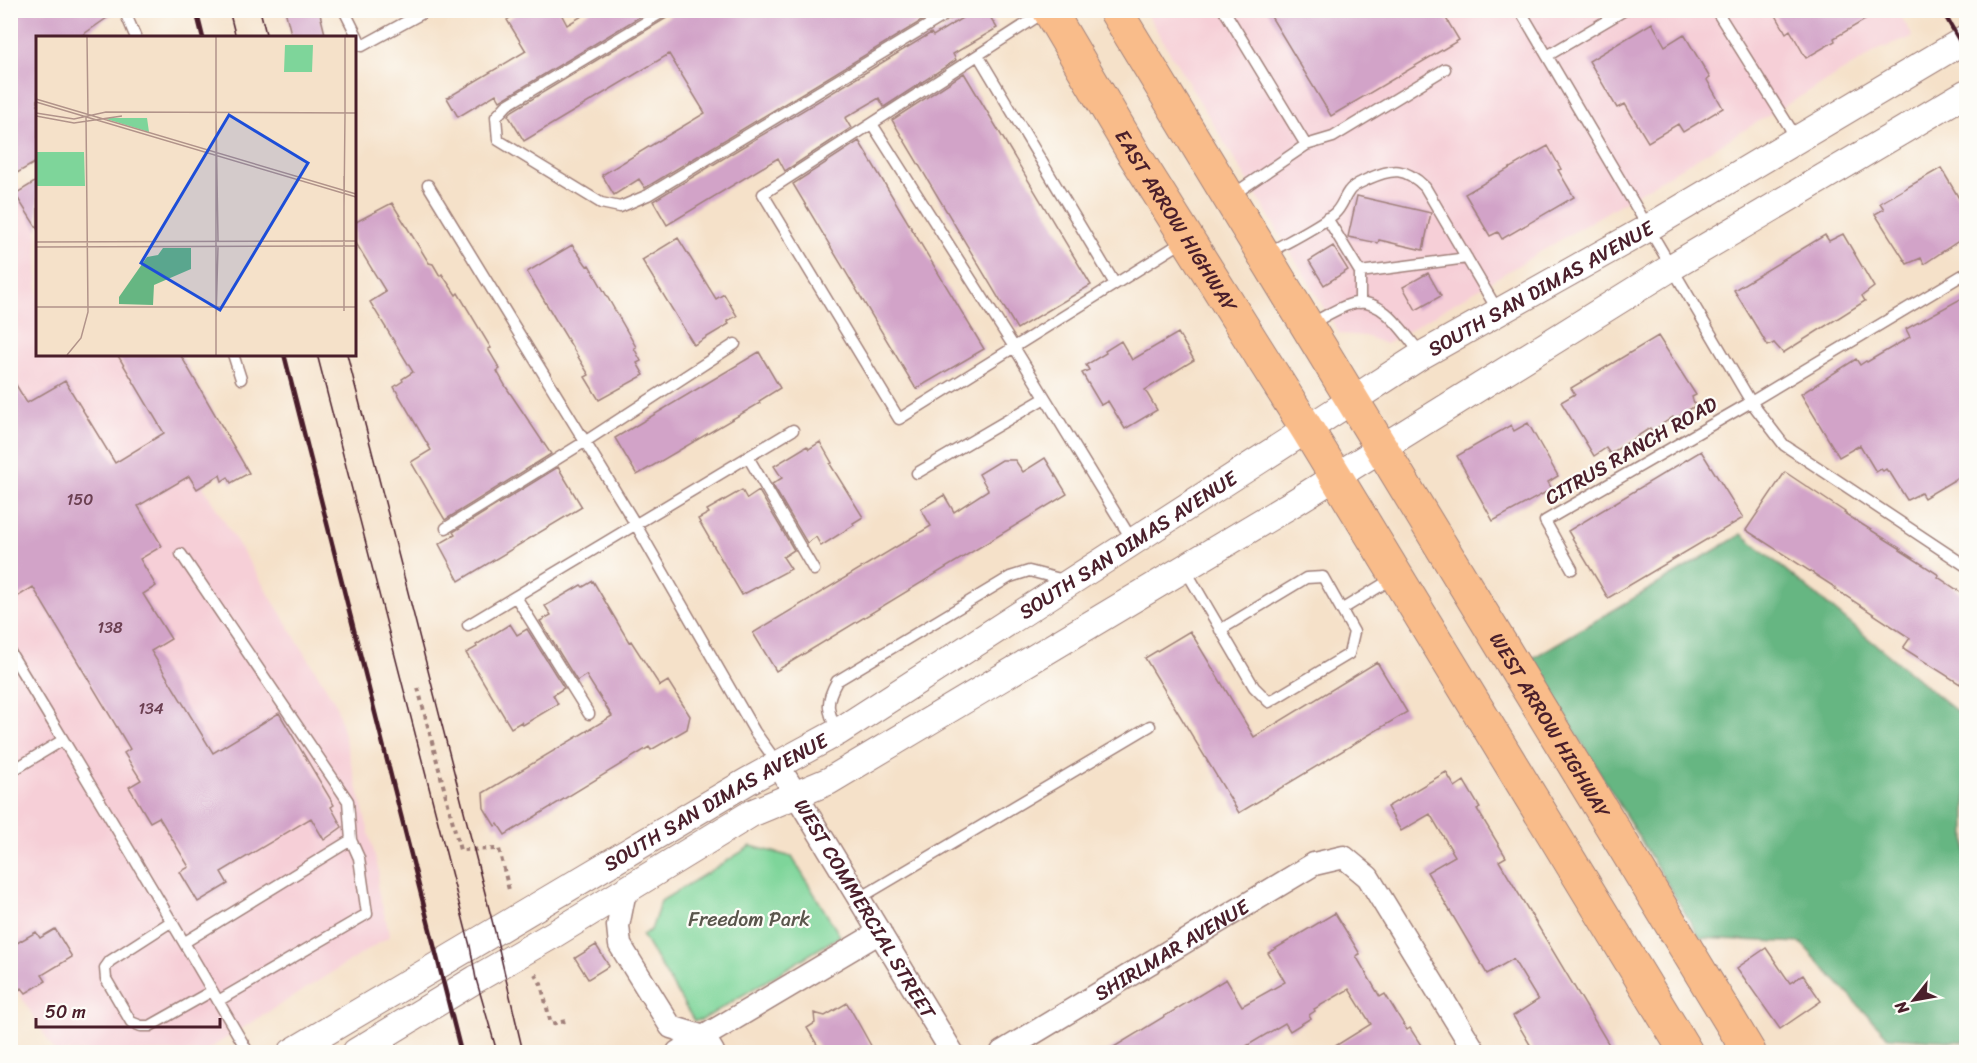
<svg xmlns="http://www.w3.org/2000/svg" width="1977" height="1063" viewBox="0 0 1977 1063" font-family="Sriracha,sans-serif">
<rect width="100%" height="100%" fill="#fdfcf7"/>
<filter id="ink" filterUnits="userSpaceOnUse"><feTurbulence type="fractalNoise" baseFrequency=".0167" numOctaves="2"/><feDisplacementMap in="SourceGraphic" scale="12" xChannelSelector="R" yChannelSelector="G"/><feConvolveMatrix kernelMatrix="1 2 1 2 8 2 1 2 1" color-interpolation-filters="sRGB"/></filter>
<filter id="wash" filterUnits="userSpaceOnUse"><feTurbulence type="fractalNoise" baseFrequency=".008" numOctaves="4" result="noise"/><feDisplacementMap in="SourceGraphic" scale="24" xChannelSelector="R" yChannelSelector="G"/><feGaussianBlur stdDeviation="1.35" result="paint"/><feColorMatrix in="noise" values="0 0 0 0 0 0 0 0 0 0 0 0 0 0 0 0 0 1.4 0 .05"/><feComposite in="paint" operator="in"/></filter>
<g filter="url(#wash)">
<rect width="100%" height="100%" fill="#f5e1c9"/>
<path fill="#f6cfd7" d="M1897,10l16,27 -33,12 -494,295 -21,-8 -25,-2 -195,-323z
M11,173l26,44 1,137h84l214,350 43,168 -2,14 13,50 -186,116h-149l-44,-72z"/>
<path fill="#7ed59a" stroke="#647a62" stroke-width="1.5" d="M751,846l41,11 48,79 -138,84 -8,1 -52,-86 9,-5 10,-29z"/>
<path fill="#66b682" stroke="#586a56" stroke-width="1.5" d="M1742,534l224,185v323l-78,-5 -87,-94 -101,-5 -169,-279z"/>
<g id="blocks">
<path fill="#d2a3c8" d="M10,10l107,1 -39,27h-40v123l-28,16z
M285,10h34l7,28h-34z
M522,10h37l8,15 25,-15h59l-151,91 -4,-7 -38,23 -11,-19 79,-47 -19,-31z
M673,10h244l6,10 -278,168 -6,-9 -25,16 -12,-20 103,-62 -36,-59 -145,87 -16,-26 4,-4 158,-95z
M975,10h11l11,18 -44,26 3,6 -72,47 -5,-9 -34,20 6,10 -66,43 -7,-13 -111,67 -14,-24 278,-168 2,3z
M1267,10h174l18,30 -128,76z
M1773,10h109l-48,28 1,3 -29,17 -16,-28 -4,3z
M1652,23l13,23 19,-12 26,44 -3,2 16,28 -40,24 -5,-8 -30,18 -23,-38 -8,4 -28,-47z
M964,73l127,212 -74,44 -125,-209z
M859,141l125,208 -68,40 -123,-205z
M1548,146l13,23 -3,1 16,27 -72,42 -4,-7 -8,4 -25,-42z
M1941,168l25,42v26l-42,28 -3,-6 -14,6 -32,-50 9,-5 -4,-6z
M38,180v50l-23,-36z
M1357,196l74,17 -8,37 -44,-10 -1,3 -30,-6z
M392,203l37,60 4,1 7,12 2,-2 14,21 2,-2 33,55 -3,1 12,20 -3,2 9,16 45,67 -106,66 -34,-58 20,-12 -37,-63 9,-6 -1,-2 11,-7 -43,-70 16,-10 -32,-52v-17z
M1843,234l31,53 -12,9 3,5 -82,52 -9,-10 -6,3 -34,-56 91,-55 4,6z
M678,238l38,61 8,-5 13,22 -10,5 2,3 -35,21 -52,-85z
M572,245l15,21 2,-1 47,82 -2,1 7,13 -4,2 7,12 -45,25 -14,-23 4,-2 -62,-103z
M1333,246l15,24 -24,15 -15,-24z
M1428,273l13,23 -25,14 -13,-23z
M1966,296v177l-42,25 -3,-5 -14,7 -18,-29 -1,1 -2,-3 -3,2 -2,-2 -5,3 -16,-27 -21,12 -38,-63 55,-35 4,6 6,-4 1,1 43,-25 -4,-8z
M1178,333l16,27 -49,30 12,20 -32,19 -17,-28 -7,4 -19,-32 7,-3 -3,-5 20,-12 -1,-2 16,-10 11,19z
M1658,336l38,59 -4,2 3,9 -20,13 -2,-2 -21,14 -2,-3 -40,26 -4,-6 -12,8 -33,-54 14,-8 -4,-6z
M759,352l21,36 -21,13 1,2 -123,72 -22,-37z
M117,354h63l69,119 -18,10 -3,-6 -6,4 -2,-6 -23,14 -8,-13 -51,30 24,40 -22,13 16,27 -13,8 28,45 -20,12 62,102 66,-40 55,92 -3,2 11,20 -18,13 -13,-22 -90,54 7,12 -30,18 -18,-30 9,-5 -30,-50 -9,5 -21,-35 12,-7 -17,-27 6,-4 -97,-162 -16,10 -7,-12v-210l17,28 38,-22 50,82 49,-30z
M1528,423l30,53 -10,6 4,7 -59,32 -36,-65 54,-31 3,6z
M820,442l12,21 -2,1 33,53 -10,6 1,2 -33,21 -5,-9 -9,6 -35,-59 10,-6 -8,-12 33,-20 2,3z
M1701,451l42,67 -135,80 -40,-67z
M1045,458l22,36 -291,177 -23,-38 178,-107 -10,-17 23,-14 10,17 34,-22 -9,-16 23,-14h13l8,12z
M558,467l24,40 -123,74 -20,-37 16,-9 -2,-3z
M1785,472l60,40 -1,1 57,36 -1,1 39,25 -1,2 28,19v78l-6,10 -57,-36 7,-10 -75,-49 1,-1 -90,-58z
M742,490l5,9 12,-8 35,59 -11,7 8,12 -49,26 -44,-76 11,-6 -2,-3z
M593,581l36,61 2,-1 29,45 8,-5 22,35 -3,13 -36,21 -2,-3 -144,88 -7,-11 -3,2 -11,-18 -1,-15 129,-77 -26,-41 -9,6 -37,-60 11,-6 -6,-9 36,-21 2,2z
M510,624l7,11 10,-6 37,59 -11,7 5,9 -35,21 -2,-3 -10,6 -45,-75 11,-6 -1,-2z
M1190,631l64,106 123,-75 30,50 -168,101 -94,-155z
M1446,772l9,15 9,-6 16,27 -3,1 29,48 -7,4 115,192h-79l-22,-37 25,-16 -25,-41 -26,15 -60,-102 28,-16 -25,-42 -29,17 -14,-24z
M1335,913l25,41 -4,2 24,41 5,-3 22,36 3,-2 16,25h-102l47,-29 -22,-35 -35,20 1,2 -6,4 2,3 -21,13 -5,-8 -50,30h-131l122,-74 16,27 43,-24 -17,-29z
M55,929l17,28 -30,18 4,6 -20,12 -4,-5 -5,3 -7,-10v-34l26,-15 4,6z
M596,945l13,21 -21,13 -13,-21z
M1766,948l24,35 13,-8 18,26 -41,28 -43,-61z
M847,1003l17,30 11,20h-53l-15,-25 8,-5 -1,-10 11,3z"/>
</g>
</g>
<g filter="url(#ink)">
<use href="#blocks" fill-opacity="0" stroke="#a0807a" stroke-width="1.5"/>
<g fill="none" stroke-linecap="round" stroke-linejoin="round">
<defs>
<path id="service" d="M124,10l12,28
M344,10l18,36 66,-36
M666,10l-159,95 -11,12 2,23 103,63 19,4 28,-12 299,-181
M1224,10l82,135 -75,51
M1520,10l231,392 -206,119 27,48
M1716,10l81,129
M941,11l6,3 15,-4
M1046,11l-283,183 136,225 285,-178
M978,55l137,229
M1547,56l78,-46
M872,124l142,223 118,193
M1306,145l27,-8 112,-68
M428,185l208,340 119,207 23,32
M1327,218l33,54v31
M1266,254c21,-12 50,-26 68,-40 8,-7 9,-15 15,-23 4,-6 13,-9 19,-12 25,-11 37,-12 57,8l73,124
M1360,272l107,-14
M1966,273l-215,129 33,43 182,121
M1309,325c13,-7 28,-17 42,-21 31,-10 54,31 71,51
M233,354l8,25
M748,457l66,113
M917,473l128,-75
M446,528l140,-87 149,-97
M181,554l167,247 3,39
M1185,569l69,118 15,15 80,-48 5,-22 -31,-55 -17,1 -86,52
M516,597l73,117
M1341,610l54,-33
M468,625l325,-195
M10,652c81,133 160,266 238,400
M838,732c-11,-21 -13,-30 -1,-51l173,-104 19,-6 39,10
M10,772l53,-32
M860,898l290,-172
M172,921l-62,40 -5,7 1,11 25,43 10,4h9l62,-35
M185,942l166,-102 8,18 8,56 -149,87
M387,1034l5,18"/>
<g id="minor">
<path id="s1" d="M778,765l174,287"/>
<path d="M625,891l-7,35 2,19 51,82 33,10 9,15"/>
<path d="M678,1052l202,-120"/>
<path id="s2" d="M1002,1052l312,-188 30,-7 24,20 107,175"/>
</g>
<g id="tertiary">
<path id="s3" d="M292,1052l456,-271 90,-49 584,-377 226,-127 318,-189"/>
<path d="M356,1052l120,-73 80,-46 196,-120 77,-32 466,-279 377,-235 294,-174"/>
</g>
<g id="primary">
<path id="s4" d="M1049,10l85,144 173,275 379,623"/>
<path id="s5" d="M1115,10l634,1042"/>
</g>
</defs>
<use href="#service" stroke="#a0807a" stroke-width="13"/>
<use href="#minor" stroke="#a0807a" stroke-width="25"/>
<use href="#tertiary" stroke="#a0807a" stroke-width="29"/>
<use href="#primary" stroke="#a0807a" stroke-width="35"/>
<path stroke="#a0807a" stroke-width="4" stroke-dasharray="4.5 4.5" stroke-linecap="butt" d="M418,688l42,162 39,-1 10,41
M535,974l6,10 10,40 15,-3"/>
<use href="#service" stroke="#fff" stroke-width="10"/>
<use href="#minor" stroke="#fff" stroke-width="22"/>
<use href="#tertiary" stroke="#fff" stroke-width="27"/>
<use href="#primary" stroke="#f9bc8a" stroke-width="33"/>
<path stroke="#4a1f2b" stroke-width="1.5" d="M229,10l7,28
M260,10l7,28
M317,354l153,592 6,33 21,73
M347,354l148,578 28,120"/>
<path stroke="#4a1f2b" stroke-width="4.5" d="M196,10l7,28
M1942,10l24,42
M284,354l177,698"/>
</g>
</g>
<g text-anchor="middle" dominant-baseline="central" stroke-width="4.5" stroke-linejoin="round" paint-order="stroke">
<g font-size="16" fill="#6c4052">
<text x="80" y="499">150</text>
<text x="110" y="627">138</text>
<text x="151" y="708">134</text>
</g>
<g font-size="20" fill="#4a1f2b" stroke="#fdfcf7">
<text stroke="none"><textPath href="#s4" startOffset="246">EAST ARROW HIGHWAY</textPath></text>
<text stroke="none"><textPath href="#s3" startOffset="1464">SOUTH SAN DIMAS AVENUE</textPath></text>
<text transform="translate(1631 451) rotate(-30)">CITRUS RANCH ROAD</text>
<text stroke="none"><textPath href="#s3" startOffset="978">SOUTH SAN DIMAS AVENUE</textPath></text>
<text stroke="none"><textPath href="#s5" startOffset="837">WEST ARROW HIGHWAY</textPath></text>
<text stroke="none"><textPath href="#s3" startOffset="492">SOUTH SAN DIMAS AVENUE</textPath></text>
<text stroke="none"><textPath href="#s1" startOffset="168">WEST COMMERCIAL STREET</textPath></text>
<text stroke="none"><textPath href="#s2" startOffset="198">SHIRLMAR AVENUE</textPath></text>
</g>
<g font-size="20" fill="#5a564c" stroke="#fdfcf7">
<text x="749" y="919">Freedom Park</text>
</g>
</g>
<g transform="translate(36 36)">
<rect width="320" height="320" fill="#f5e1c9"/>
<path d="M249,9h28l-1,27h-28zM67,82h44l2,14zM0,116h48l1,34h-49z" fill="#7ed59a"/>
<path d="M127,212h28v21l-37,16 -1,20 -34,-1v-7l28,-40 11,-2z" fill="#66b682"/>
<path fill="none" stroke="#b1938a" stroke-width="1.5" d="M51,1l1,78M0,63l320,95M0,66l320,95M0,77l38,6 32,-7 250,1M180,79v240M180,79v-78M309,79v-78M0,80l38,7 48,-7M180,80l2,125M308,171l1,-92M0,206l320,-1M0,211l320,-1M0,271h320M308,275v-135M180,282l2,-71M31,319l14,-17 7,-26 -2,-195"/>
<path fill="#1d4ed8" fill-opacity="0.15" stroke="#1d4ed8" stroke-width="3" d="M193,79l79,48 -88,147 -79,-47z"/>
<rect width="320" height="320" fill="none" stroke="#4a1f2b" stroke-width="3"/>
</g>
<rect width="1977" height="1063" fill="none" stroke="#fdfcf7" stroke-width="36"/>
<g transform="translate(1914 1000) rotate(239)" stroke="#fdfcf7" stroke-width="4.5" paint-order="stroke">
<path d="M0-4.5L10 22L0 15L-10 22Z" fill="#4a1f2b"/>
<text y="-9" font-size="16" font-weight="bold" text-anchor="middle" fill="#4a1f2b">N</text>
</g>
<path d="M36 1018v9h184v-9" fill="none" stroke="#4a1f2b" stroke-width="3"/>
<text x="45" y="1018" font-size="18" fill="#4a1f2b" stroke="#fdfcf7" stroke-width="4.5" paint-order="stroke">50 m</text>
</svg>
